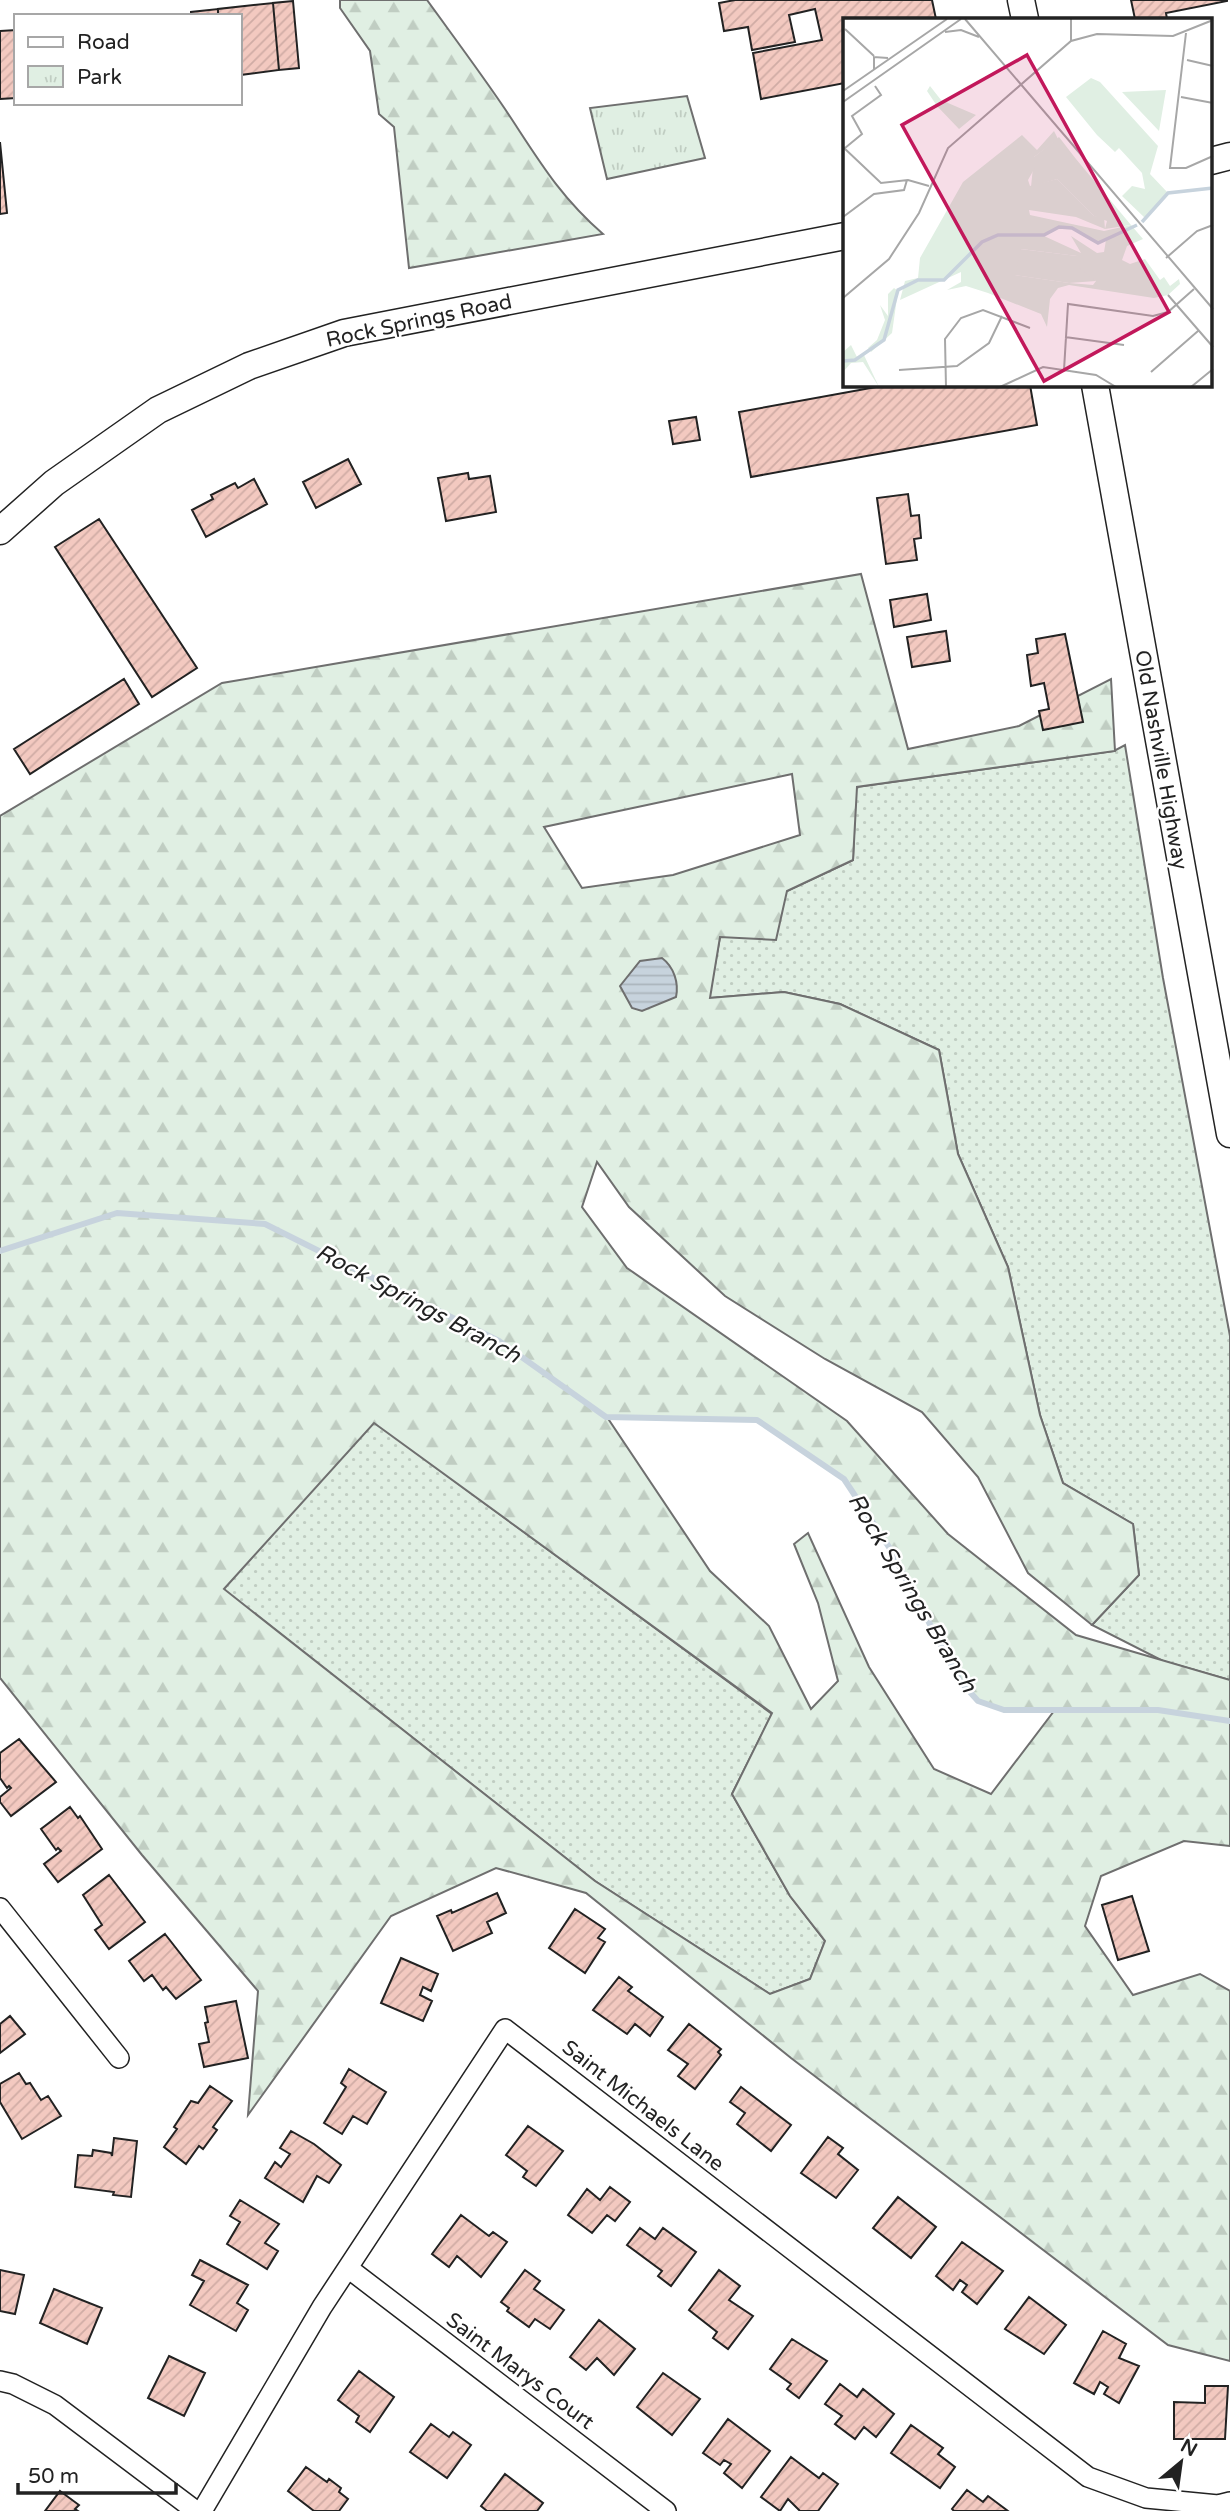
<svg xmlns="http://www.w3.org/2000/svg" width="1230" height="2511" viewBox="0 0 1230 2511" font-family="'Varela Round',sans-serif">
<defs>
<pattern id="grass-dots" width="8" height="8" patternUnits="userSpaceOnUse" patternTransform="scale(1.75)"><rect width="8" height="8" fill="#e0efe3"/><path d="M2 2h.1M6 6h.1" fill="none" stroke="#c0cdc2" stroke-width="1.8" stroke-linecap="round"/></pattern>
<pattern id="forest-firs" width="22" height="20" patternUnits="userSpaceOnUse" patternTransform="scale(1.75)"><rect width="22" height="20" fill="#e0efe3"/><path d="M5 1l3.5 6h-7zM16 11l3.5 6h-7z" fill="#c0cdc2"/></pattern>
<pattern id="park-tufts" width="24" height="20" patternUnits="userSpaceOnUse" patternTransform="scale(1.75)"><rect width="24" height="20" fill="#e0efe3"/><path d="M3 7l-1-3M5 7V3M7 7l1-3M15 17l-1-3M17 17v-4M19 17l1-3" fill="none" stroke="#c0cdc2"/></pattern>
<pattern id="water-rules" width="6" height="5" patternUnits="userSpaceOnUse" patternTransform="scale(1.75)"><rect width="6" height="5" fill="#c7d3dd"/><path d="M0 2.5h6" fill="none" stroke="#abb5bd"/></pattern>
<pattern id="building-hatch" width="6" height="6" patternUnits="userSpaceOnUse" patternTransform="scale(1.75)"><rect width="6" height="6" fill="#f3c9c0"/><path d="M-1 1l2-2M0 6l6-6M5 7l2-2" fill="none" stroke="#d0aca5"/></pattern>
</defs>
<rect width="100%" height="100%" fill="#fff"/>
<path fill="url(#grass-dots)" stroke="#6f6f6f" stroke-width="2" d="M1125,745l38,233 67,358v344l-67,-19 -71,-36 47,-50 -6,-51 -70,-41 -23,-68 -32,-148 -50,-113 -19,-104 -99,-46 -56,-12 -75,6 11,-61 67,-46 66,-31 3,-73 258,-36z
M374,1422l398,292 -40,80 58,102 35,45 -15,38 -40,15 -175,-113 -372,-292z"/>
<path fill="url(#forest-firs)" stroke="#6f6f6f" stroke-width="2" fill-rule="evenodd" d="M340,0h87c26,36 53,72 78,109 32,48 53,86 98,125l-194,34 -15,-141 -15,-13 -9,-63 -30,-43z
M861,574l47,175 111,-23 92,-47 4,72 -258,36 -4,73 -66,31 -11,49 -56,-3 -10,61 74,-6 56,12 99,46 19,104 50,113 32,148 23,68 70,41 6,51 -47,50 -64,-52 -50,-96 -56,-65 -97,-53 -100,-63 -96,-89 -32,-45 -15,45 45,61 220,153 101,113 128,101 154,45v166l-46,-5 -83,35 -16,50 48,69 67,-21 30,17v370l-62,-16 -377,-287 -205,-165 -90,-25 -105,48 -143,199 10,-124 -116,-136 -142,-177v-862l222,-133zM792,774l8,61 -127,40 -91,13 -38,-61zM607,1417l150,4 87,58 45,68 71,134 18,20 26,9 50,1 -63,83 -57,-25 -65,-102 -61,-134 -14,11 24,59 20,78 -27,28 -42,-83 -59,-55zM374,1423l398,290 -40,81 58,102 35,45 -15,38 -40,15 -175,-113 -371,-292z"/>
<path fill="url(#park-tufts)" stroke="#6f6f6f" stroke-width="2" d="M687,96l18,62 -98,21 -17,-71z"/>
<path fill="url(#water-rules)" stroke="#6f6f6f" stroke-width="2" d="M662,958c12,9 17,25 14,39l-34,14 -10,-3 -12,-22 20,-25z"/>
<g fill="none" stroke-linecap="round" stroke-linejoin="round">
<path stroke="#c7d3dd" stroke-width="6" d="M0,1251l117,-38 148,11 234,117 107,76 151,3 87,59 45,68 71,134 18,20 26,9h154l72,11"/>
</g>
<path fill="url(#building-hatch)" stroke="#222" stroke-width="2" d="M735,0h197l4,19h-91v64l-84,16 -8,-46 69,-13 -7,-31 -26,6 6,27 -43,8 -4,-23 -24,4 -5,-28z
M1131,0h96v1l-61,12 1,6h-32z
M293,1l6,67 -20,2 -6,-67z
M273,3l6,67 -39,5v-59h-22v-7z
M218,9v7h-27v-4z
M16,30v68l-16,1v-68z
M0,142l7,71 -7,1z
M887,385h143l7,40 -286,52 -12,-65z
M696,417l4,23 -27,4 -4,-23z
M348,459l13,25 -45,24 -13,-26z
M468,473l1,6 21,-3 6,36 -50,9 -8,-43z
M254,479l13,25 -61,33 -14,-27 21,-11 -2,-4 24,-12 3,5z
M908,494l3,22 8,-1 2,23 -7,1 3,21 -31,4 -9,-66z
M99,519l98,149 -45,29 -97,-150z
M927,594l4,26 -37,7 -4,-27z
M946,631l4,30 -38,6 -5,-30z
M1065,634l18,88 -40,8 -4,-19 10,-2 -5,-26 -13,3 -4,-31 11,-2 -2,-14z
M124,679l15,25 -109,70 -16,-25z
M19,1739l37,43 -45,34 -11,-14v-5l11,-9 -2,-2 -2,2 -7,-10v-25z
M70,1807l8,11 2,-2 22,33 -44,33 -14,-18 17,-13 -3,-3 -2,2 -15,-21z
M109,1875l36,47 -36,27 -14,-19 7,-5 -19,-30z
M497,1893l9,20 -19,9 5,11 -39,18 -16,-35 14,-6 1,3z
M1132,1896l17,55 -31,9 -16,-55z
M575,1909l30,20 -7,9 7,4 -20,31 -36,-25z
M165,1934l36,46 -25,19 -10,-12 -3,3 -11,-15 -8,6 -15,-20z
M401,1958l37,16 -7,17 -8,-4 -3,8 12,6 -9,20 -42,-18z
M619,1977l13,10 -4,4 35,26 -13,19 -15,-12 -8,10 -34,-24z
M236,2001l12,57 -44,9 -5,-23 10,-2 -4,-19 3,-1 -3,-15z
M10,2016l15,18 -25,19v-29z
M689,2024l32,25 -3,3 3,3 -26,34 -17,-13 10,-12 -20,-14z
M349,2069l37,23 -19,32 -14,-8 -11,18 -18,-11 22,-36 -5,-4z
M19,2073l7,11 4,-1 11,17 7,-4 13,20 -39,23 -22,-37v-18z
M210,2086l22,15 -19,26 4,3 -14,19 -4,-3 -13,18 -22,-17 13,-18 -3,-2 17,-26 7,2z
M741,2087l50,38 -20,26 -34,-27 8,-11 -15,-11z
M528,2126l35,25 -27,35 -13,-9 4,-6 -21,-16z
M291,2131l23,13 27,21 -12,18 -12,-7 -14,26 -38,-24 10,-16 6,5 9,-13 -10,-6z
M828,2137l15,11 -5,6 20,16 -22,28 -35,-25z
M114,2138l23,3 -6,56 -18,-2 1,-3 -39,-5 3,-32 14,1 1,-6 18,3 1,3z
M610,2187l20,15 -15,19 -8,-6 -15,18 -24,-18 19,-26 13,11z
M898,2197l38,30 -25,31 -38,-30z
M240,2200l39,24 -14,19 13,8 -11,18 -40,-25 13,-22 -10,-6z
M461,2215l28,21 4,-4 14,10 -26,35 -24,-21 -8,11 -17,-13z
M640,2228l15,11 8,-11 33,24 -25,34 -13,-10 4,-5 -35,-26z
M962,2242l41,29 -26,33 -15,-12 5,-7 -7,-5 -7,10 -17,-14z
M200,2260l48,25 -11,18 11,7 -12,21 -46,-26 14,-24 -12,-6z
M0,2270l24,5 -9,39 -15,-3z
M525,2270l15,11 -6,8 30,21 -14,19 -15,-10 -6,8 -22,-16 2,-3 -8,-6z
M719,2270l21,16 -11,14 24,16 -25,33 -15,-11 4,-6 -28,-22z
M54,2289l48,19 -15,36 -47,-21z
M1029,2297l37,28 -22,29 -39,-25z
M599,2320l36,29 -21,26 -17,-17 -11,12 -16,-13z
M1103,2331l23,13 -7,14 20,8 -20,37 -15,-9 4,-7 -8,-5 -6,12 -20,-11z
M792,2339l35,22 -28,37 -12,-9 4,-5 -21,-15z
M169,2356l36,17 -21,43 -36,-18z
M359,2371l35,26 -24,35 -14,-10 3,-6 -21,-16z
M663,2373l37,26 -28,36 -35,-28z
M840,2384l17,13 6,-8 31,25 -18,23 -12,-10 -9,12 -20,-15 7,-8 -17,-12z
M1205,2386h23l-3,53h-51v-37l31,1z
M728,2419l42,32 -28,37 -18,-15 7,-9 -7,-4 -4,5 -17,-12z
M431,2424l18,13 4,-5 18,13 -24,33 -37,-26z
M911,2425l32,23 -5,6 17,13 -15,21 -49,-35z
M791,2457l28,21 4,-5 15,11 -20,27h-18l-12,-12 -8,12 -19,-14z
M306,2467l21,15 2,-3 12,9 -2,4 9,7 -9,12h-25l-26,-20z
M505,2474l38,29 -6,8h-50l-6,-5z
M967,2490l16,12 5,-6 20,15h-54l-2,-2z
M60,2491l19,14 -4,4 3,2h-33z"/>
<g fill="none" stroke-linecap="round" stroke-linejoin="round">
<defs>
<path id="street" d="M0,1908l119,150
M348,2268l318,243
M0,2381l13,3 42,21 141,106
M202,2511l120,-204 183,-278 583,448 58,21 72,7 12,-3"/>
<path id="secondary" d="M1021,0l4,19
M1211,161l19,-5
M1095,385l135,749
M0,531l54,-48 104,-73 91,-44 95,-33 501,-97"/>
</defs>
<use href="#street" stroke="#222" stroke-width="22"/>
<use href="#secondary" stroke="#222" stroke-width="29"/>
<use href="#street" stroke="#fff" stroke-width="19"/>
<use href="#secondary" stroke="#fff" stroke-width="26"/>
</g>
<g text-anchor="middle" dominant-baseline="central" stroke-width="5" stroke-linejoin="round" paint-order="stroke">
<g font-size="21" fill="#222" stroke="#fff">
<text transform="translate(419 321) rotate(-12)">Rock Springs Road</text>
<text transform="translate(1161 760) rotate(80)">Old Nashville Highway</text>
<text transform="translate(643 2106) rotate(38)">Saint Michaels Lane</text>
<text transform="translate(520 2371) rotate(37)">Saint Marys Court</text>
</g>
<g font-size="23" font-style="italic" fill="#222" stroke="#fff">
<text transform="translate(418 1304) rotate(28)">Rock Springs Branch</text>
<text transform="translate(912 1593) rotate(59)">Rock Springs Branch</text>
</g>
</g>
<g transform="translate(843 18)">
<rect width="369" height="369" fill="#fff"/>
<path d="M216,119l17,22 55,66 -26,4 2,-8 -13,-5 -37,-37 -26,8 3,-30zM177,231l57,7 19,25 -27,2 -55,-8z" fill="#e0efe3"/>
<path d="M248,60l9,4 58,64 -8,28 18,19 -23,25 -23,-22 10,-10 13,3 -3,-16 -23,-25 -4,4 -18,-17 -31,-38zM87,68l11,14 35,15 -17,14 -22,-23 -10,-15zM323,72l-7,41 -37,-39zM211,113l4,8 -24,18 3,7 -9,16 2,6 27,-7 37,37 10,1 1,12 -29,-12 -47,-7 1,5 74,16 27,-6 12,14 -16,7 -5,14 8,4 15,-5 15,21 4,-3 6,9 9,-7 1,5 -12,11 -14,3 -85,-13 -11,3 -8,11 -3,28 -6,-13 -53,-21 -22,-7 -19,4 14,-8v-10l-61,28 5,-19 13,-3 2,-20 43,-76 59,-47 15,15zM216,209l13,1 26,15 8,-3 -2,12 -7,1 -26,-17 10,17 -37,-17zM178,231l56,7 1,11 18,14 -3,4 -24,-2 -54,-8zM51,270l4,3 -6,42 -21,19 -3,-4 9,-8 8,-20 -5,-15 8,11v-22zM8,327l6,12 6,-4 16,34 -16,-25 -12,1 -8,9v-20z" fill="#e0efe3" fill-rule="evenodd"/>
<path fill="none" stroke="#c7d3dd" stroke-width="3.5" d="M299,204l26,-29 45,-5M0,343l12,-1 29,-20 14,-50 20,-10h26l38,-38 16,-7h46l15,-8 13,1 26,15 39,-18"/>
<path fill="none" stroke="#a7a7a7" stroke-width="2" d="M122,1l248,290M2,11l29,27M102,14l16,-2 18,7M343,15l-16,135h16l27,-12M228,23v-22M344,42l26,6M31,51v-12l14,1M0,73l104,-72M338,79l32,6M0,84l118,-83M0,129l38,36 27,-3 21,6M2,130l17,-14 -10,-18 29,-21 -6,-9M0,199l31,-23 30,-4 3,-10M323,240l31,-27 16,-6M325,277l45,52M0,280l46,-39 30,-46 29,-65 123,-107 26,-7 76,2 40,-16M222,319l59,8M56,352l58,-4 32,-23 13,-27M221,352l4,-66 85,12 15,-4 26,-23M308,354l47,-41M103,369l-1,-48 16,-21 22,-8 47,18M157,369l43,-20 53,8 20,12M348,369l22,-18"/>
<path fill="#c2185b" fill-opacity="0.15" stroke="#c2185b" stroke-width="3.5" d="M184,37l142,257 -125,69 -142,-256z"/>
<rect width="369" height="369" fill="none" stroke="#222" stroke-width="3.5"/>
</g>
<rect x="14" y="14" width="228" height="91" fill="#ffffff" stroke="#a7a7a7" stroke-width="2"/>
<rect x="28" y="37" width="35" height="10" fill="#ffffff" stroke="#a7a7a7" stroke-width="2"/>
<text x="77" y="49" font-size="21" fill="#222222">Road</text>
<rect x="28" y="66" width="35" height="21" fill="url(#park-tufts)" stroke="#a7a7a7" stroke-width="2"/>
<text x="77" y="84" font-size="21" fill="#222222">Park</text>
<g transform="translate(1181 2462) rotate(29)" stroke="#ffffff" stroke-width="5" paint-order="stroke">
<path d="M0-5L12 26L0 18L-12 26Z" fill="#222222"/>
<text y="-10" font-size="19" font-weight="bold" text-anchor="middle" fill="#222222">N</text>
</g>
<path d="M18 2483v10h158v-10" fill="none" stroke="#222222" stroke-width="3.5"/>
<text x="28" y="2483" font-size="21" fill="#222222" stroke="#ffffff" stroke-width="5" paint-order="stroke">50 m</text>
</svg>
